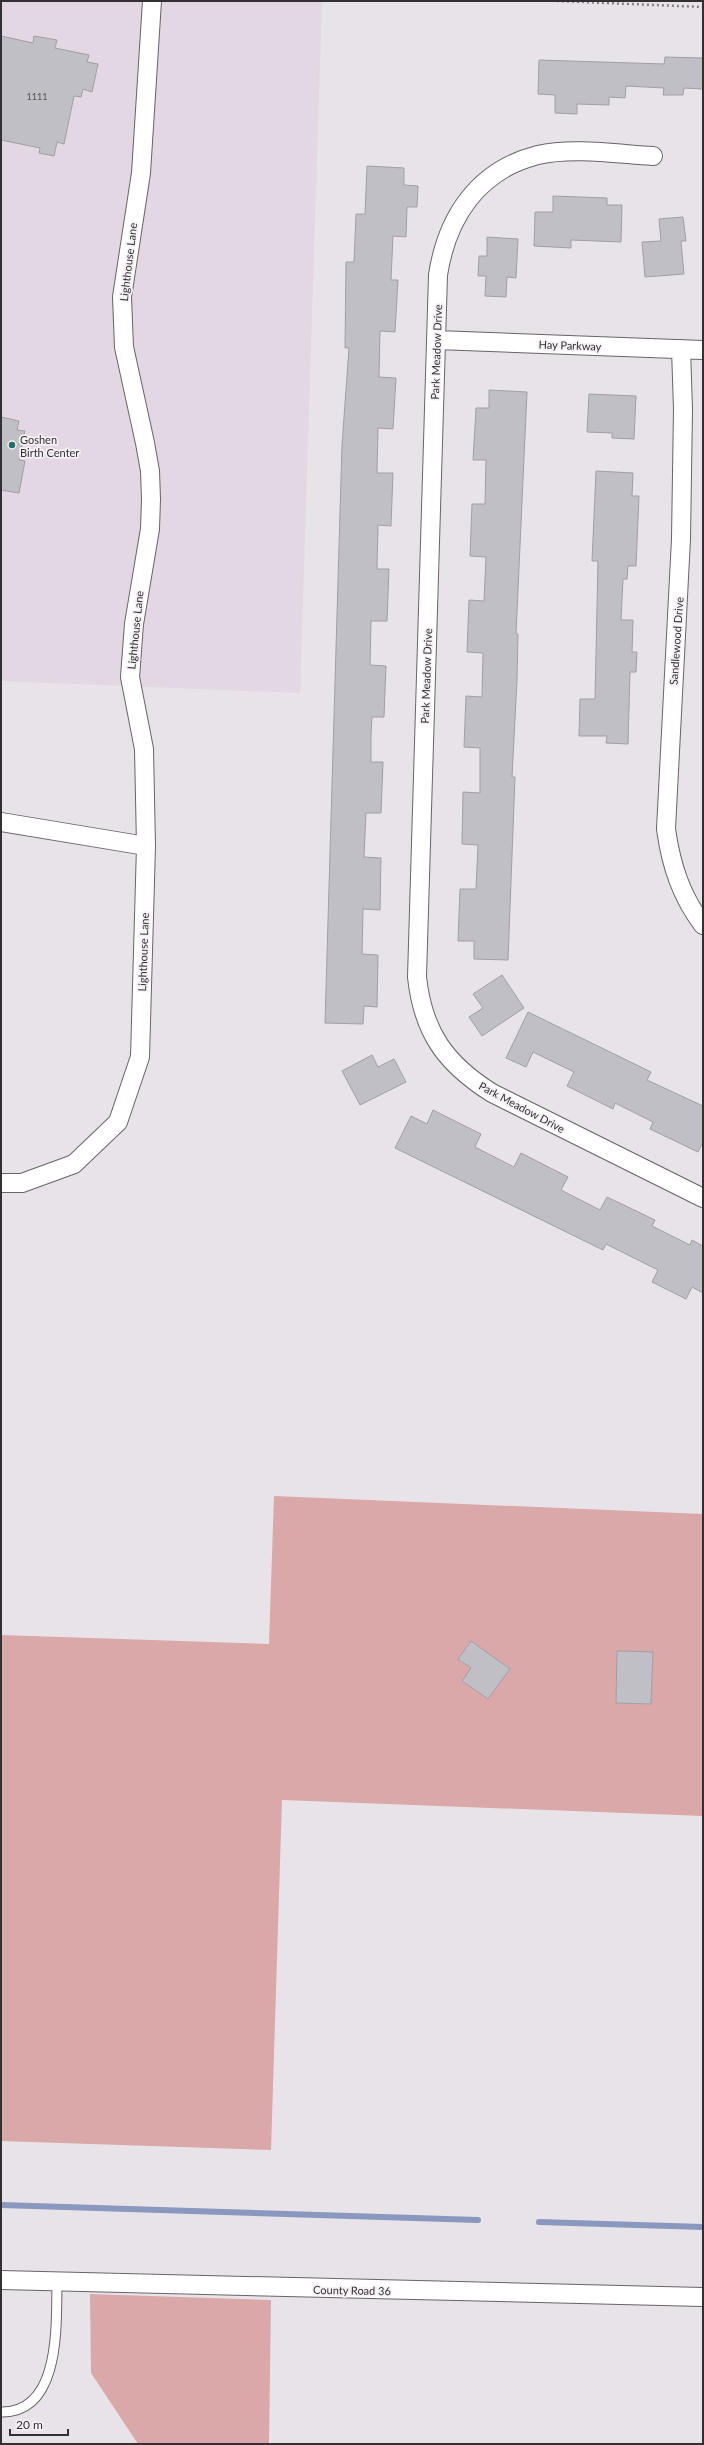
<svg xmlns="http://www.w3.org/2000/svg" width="704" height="2445" viewBox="0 0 704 2445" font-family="Lato,sans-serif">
<rect width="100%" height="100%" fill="#e8e3e9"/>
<path fill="#e2d7e2" d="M1,1h321l-22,692 -299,-12z"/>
<path fill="#dba8aa" d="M274,1496l429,18v302l-421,-16 -11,350 -270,-9v-506l268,9z
M90,2294l181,6 -2,144h-131l-47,-71z"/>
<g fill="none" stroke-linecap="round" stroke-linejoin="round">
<path stroke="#8a97be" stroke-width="6" d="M1,2205l477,15
M539,2222l164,5"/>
</g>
<path fill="#c0bfc5" stroke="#a09fa5" d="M1,36l32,7 1,-7 23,4 -2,8 34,7 -2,7 11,2 -6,28 -9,-3 -2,8 -7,-1 -10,48 -7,-2 -3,14 -15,-3 1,-5 -39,-8z
M665,57l38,1v31l-19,-1 -1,7h-20l1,-7 -38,-2 -1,12 -16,-1v8l-32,-1v10l-22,-1v-18l-17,-1 1,-34 125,4z
M367,166l37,2v17l14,1 -1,21h-10l-1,30 -13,-1 -2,44h7l-3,52 -15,-1 -1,46 17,1 -3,51 -15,-1 -1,45h16l-2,53 -13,-1 -1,44h12l-2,52h-16l-1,44 16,1 -2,51h-12l-1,18v27h12l-2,51h-15l-2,44 17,1 -1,52 -17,-1 -1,45 16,1 -1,52 -13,-1 -1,18 -38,-1 17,-578 7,-97h-4l1,-86h8l2,-48h9z
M553,196l54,2v7h15l-1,37 -50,-2v8l-37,-2 1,-34h18z
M683,217l3,24h-5l3,33 -39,3 -3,-35 19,-1 -2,-22z
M487,237l31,2 -2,39 -9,-1 -1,20 -21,-1 1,-20h-8l1,-20h8z
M489,390l38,2 -11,242h2l-1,46 -5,97h3l-7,183 -34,-1v-18h-16l2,-52h16l2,-44 -16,-1 1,-52 17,1v-45l-16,-1 2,-51 16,1 1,-44 -16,-1 2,-52 15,1 2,-44 -16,-1 2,-52h13l1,-44h-13l3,-52h13z
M589,394l47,2 -2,43 -22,-1v-5l-25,-1z
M1,417l18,4 -2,9 8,1 -6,29 6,1 -6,32 -18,-3z
M596,471l37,2 -1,23h7l-3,70h-8l-1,13h-4l-2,41h12l-1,32h5l-1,20h-6l-2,72 -22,-1 1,-7h-28l1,-37h15l3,-138h-6z
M502,975l22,33 -42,28 -13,-19 14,-9 -10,-14z
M528,1012l123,60 -4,8 56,26v36l-5,10 -48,-23 3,-7 -38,-19 -2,6 -46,-23 7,-14 -41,-20 -7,15 -20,-9z
M372,1055l6,12 16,-8 12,23 -46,23 -18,-34z
M433,1110l48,24 -6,13 39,20 7,-14 47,24 -7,13 39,20 7,-13 48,23 -3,6 38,19 2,-5 11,6v47l-11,-6 -6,12 -34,-17 6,-12 -52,-26 -3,6 -208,-102 16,-32 16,8z
M471,1641l39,28 -22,30 -26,-18 9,-13 -13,-9z
M617,1651l36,1 -2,52 -35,-1z"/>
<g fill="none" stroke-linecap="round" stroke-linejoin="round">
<defs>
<path id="service" d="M1,2412c61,1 55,-90 56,-131"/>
<path id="minor" d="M653,156c-35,-2 -81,-9 -115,-1 -60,15 -91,62 -100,120l-21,702c6,56 29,87 75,116l211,105
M437,340l266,10
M681,349l2,60 -2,130 -15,290c5,36 15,67 37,96
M1,822l145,24
M1,1183h21l52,-19 44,-42 22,-65 6,-211 -2,-97 -14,-72 4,-53 16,-95 1,-30 -1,-28 -5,-28 -21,-96 -2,-50 19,-124 11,-172
M1,2280l702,17"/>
</defs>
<use href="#service" stroke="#686468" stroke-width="11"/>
<use href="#minor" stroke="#686468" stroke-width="20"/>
<path stroke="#858285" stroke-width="2.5" stroke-dasharray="2 3" stroke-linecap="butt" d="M557,1l146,6"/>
<use href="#service" stroke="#fff" stroke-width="9"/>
<use href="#minor" stroke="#fff" stroke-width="18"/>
</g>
<circle fill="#236e6a" stroke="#f6f1f6" stroke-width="1.5" cx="12" cy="445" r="4"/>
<g text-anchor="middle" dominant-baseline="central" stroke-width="3.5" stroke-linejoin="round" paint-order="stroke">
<g font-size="9" fill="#565457">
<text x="37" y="96">1111</text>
</g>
<g font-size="11" fill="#323032" stroke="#f6f1f6">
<text transform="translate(128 262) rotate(-83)">Lighthouse Lane</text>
<text transform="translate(570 345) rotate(2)">Hay Parkway</text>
<text transform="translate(436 352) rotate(-88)">Park Meadow Drive</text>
<text transform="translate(135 630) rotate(-84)">Lighthouse Lane</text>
<text transform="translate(676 641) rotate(-86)">Sandlewood Drive</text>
<text transform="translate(426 676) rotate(-88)">Park Meadow Drive</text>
<text transform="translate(143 952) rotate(-88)">Lighthouse Lane</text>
<text transform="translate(522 1107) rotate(28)">Park Meadow Drive</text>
<text transform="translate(352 2290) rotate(1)">County Road 36</text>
</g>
<g font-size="11" fill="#323032" stroke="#f6f1f6" text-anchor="start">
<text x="20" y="439">Goshen<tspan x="20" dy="13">Birth Center</tspan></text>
</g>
</g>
<rect width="704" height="2445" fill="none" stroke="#323032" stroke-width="4"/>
<path d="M10 2429v6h58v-6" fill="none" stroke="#323032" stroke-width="2"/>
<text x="16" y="2429" font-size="12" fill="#323032" stroke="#f6f1f6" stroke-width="3" paint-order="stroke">20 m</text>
</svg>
